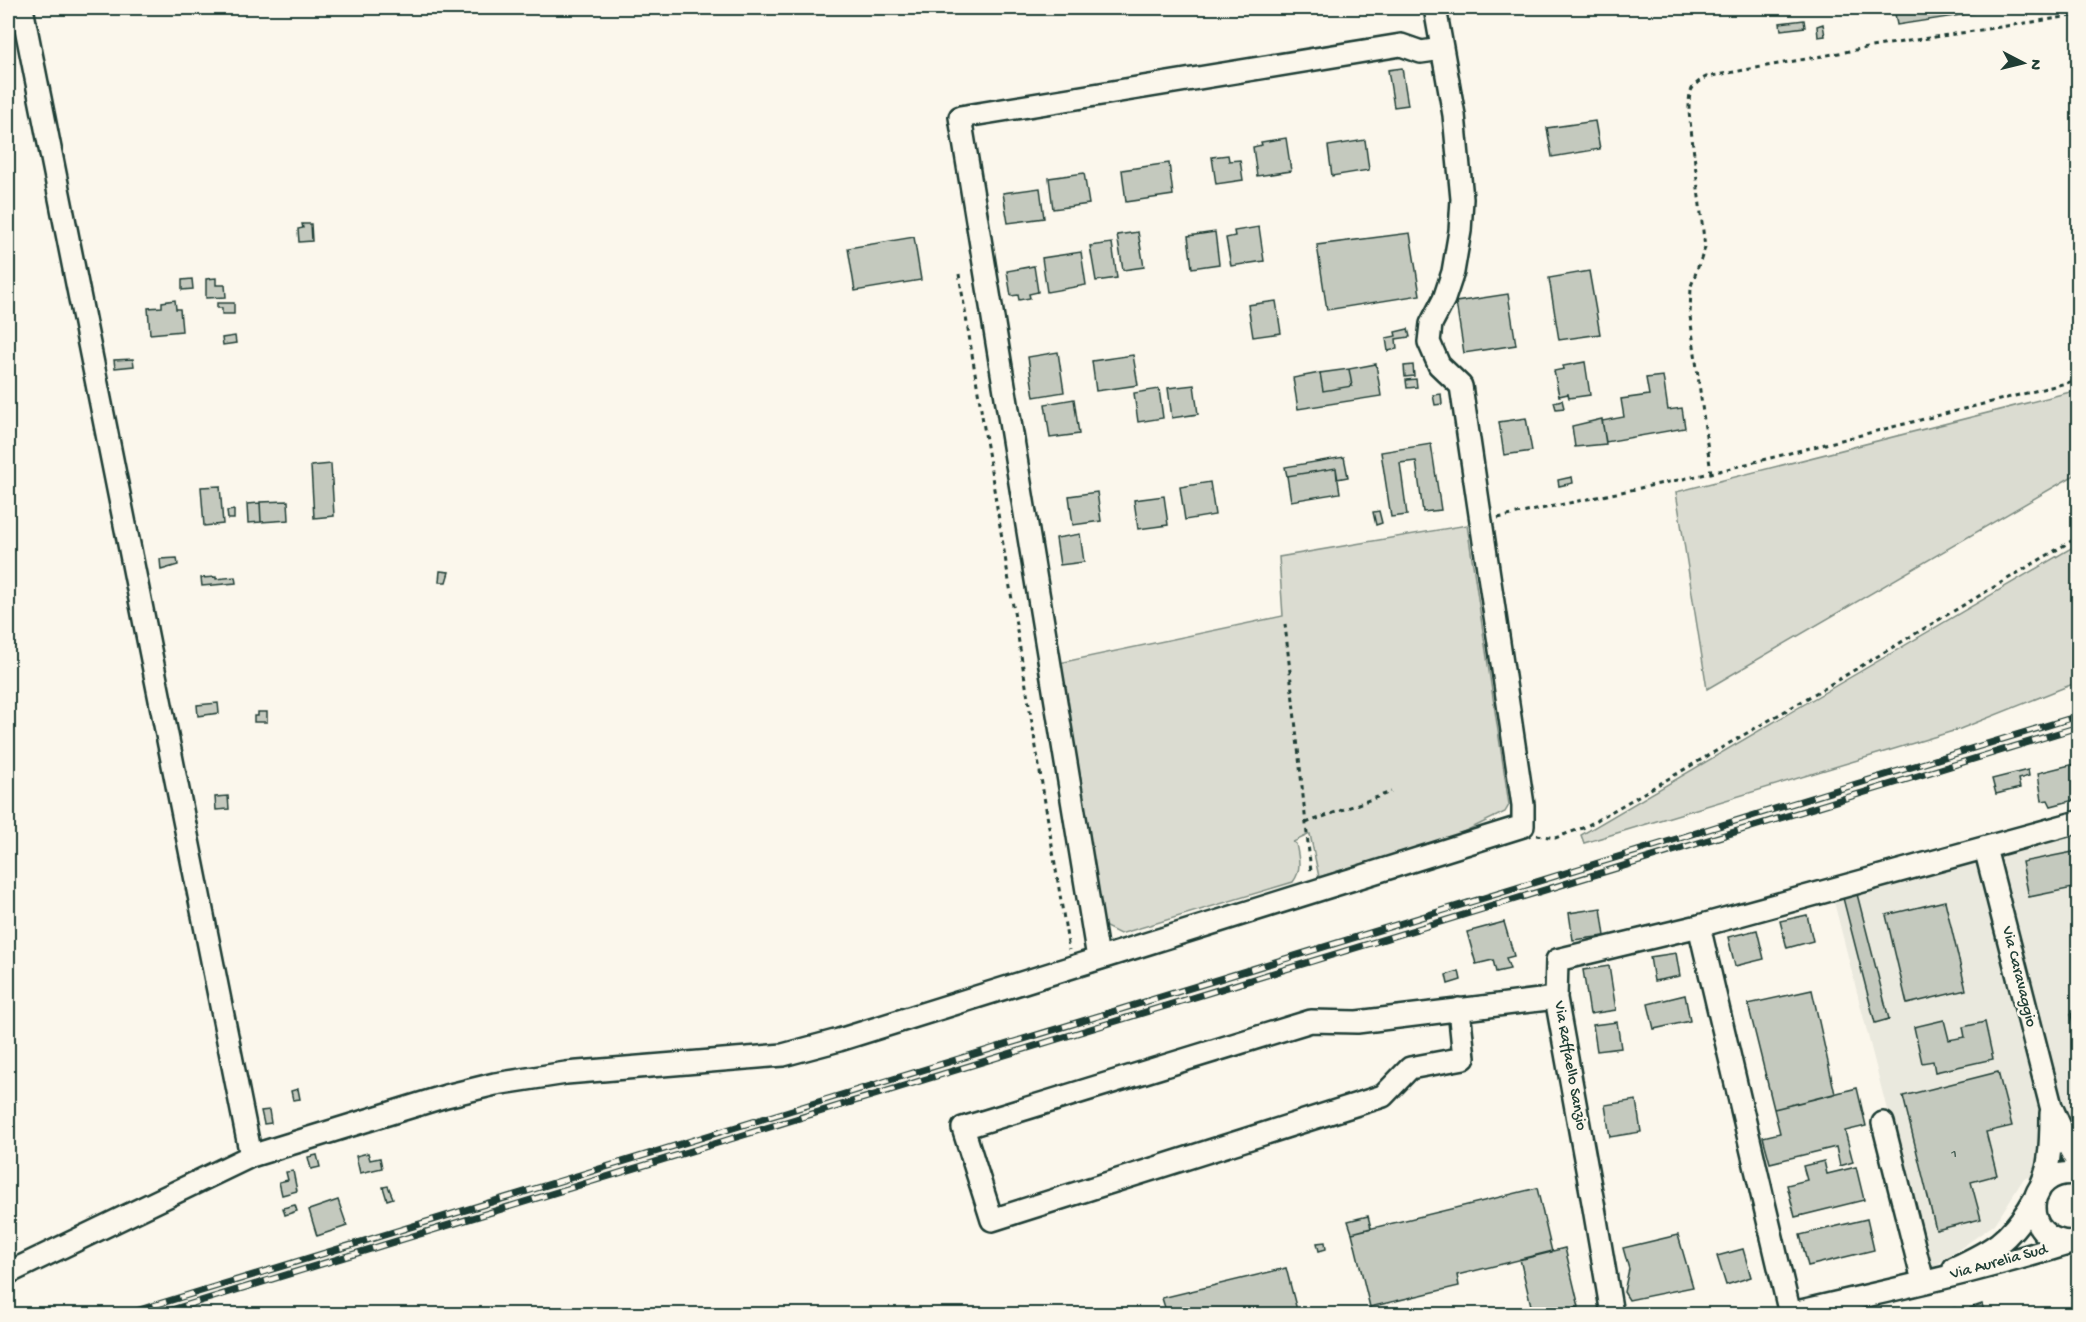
<svg xmlns="http://www.w3.org/2000/svg" width="2086" height="1322" viewBox="0 0 2086 1322" font-family="'Gochi Hand',sans-serif">
<rect width="100%" height="100%" fill="#fbf7ec"/>
<filter id="ink" filterUnits="userSpaceOnUse"><feTurbulence type="fractalNoise" baseFrequency=".0167" numOctaves="2"/><feDisplacementMap in="SourceGraphic" scale="12" xChannelSelector="R" yChannelSelector="G"/><feConvolveMatrix kernelMatrix="1 2 1 2 8 2 1 2 1" color-interpolation-filters="sRGB"/></filter>
<g filter="url(#ink)">
<path fill="#eae9de" d="M2078,829v342l-54,7 -29,46 -67,47 -96,-377z"/>
<path fill="#dbdcd1" stroke="#7d8c82" stroke-width="1.5" d="M2078,390v83l-371,216 -31,-197z
M1467,525l39,259 3,21 -4,7 -50,24 -136,41 -9,-43 -17,8 3,2c3,14 6,26 -3,38l-173,52 -14,-7 -6,-10 -41,-254 224,-47 -4,-59z
M2078,544v138l-118,47 -376,114 -3,-8z"/>
<path fill="#c4c9be" stroke="#1f3d34" stroke-width="1.5" d="M1894,8h79l1,5 -77,12z
M1804,20l1,7 -24,3 -1,-7z
M1823,24l2,12 -7,1 -1,-11z
M1402,68l6,37 -14,2 -6,-37z
M1595,121l5,28 -48,8 -5,-29z
M1286,138l5,33 -34,5 -4,-29 9,-2 -1,-3z
M1365,140l4,30 -37,6 -4,-30z
M1228,155l1,6 11,-1 3,20 -27,4 -4,-27z
M1169,163l4,32 -47,7 -4,-32z
M1084,173l5,31 -36,5 -4,-31z
M1040,188l4,30 -36,5 -5,-30z
M302,224h9l1,17 -13,1 -1,-13 5,-1z
M1259,227l5,34 -33,5 -5,-28 9,-2 -1,-5z
M1138,232l6,35 -21,3 -6,-35z
M1215,232l4,32 -27,4 -4,-32z
M1410,233l10,62 -93,15 -10,-65z
M914,237l7,43 -66,11 -7,-43z
M1112,243l5,35 -21,3 -6,-35z
M1081,252l5,33 -39,7 -5,-34z
M1034,266l4,26 -9,2 1,4 -11,2 -1,-5 -7,1 -4,-25z
M1589,271l11,63 -41,6 -10,-62z
M216,278v7h9l1,12 -20,1v-19z
M192,279l1,10 -11,1v-10z
M1508,294l8,51 -52,8 -8,-51z
M175,300l1,9h4l2,22 -32,3 -2,-26 14,-1v-5z
M1276,301l5,32 -28,4 -5,-32z
M217,303h17v11h-12v-6h-5z
M1408,329l2,8 -14,2 1,10 -9,2 -2,-13 10,-2 -1,-4z
M235,336l1,7 -13,2 -1,-7z
M1058,352l6,40 -30,5 -6,-40z
M1133,355l5,30 -42,6 -4,-30z
M133,359l1,7 -19,2 -1,-8z
M1585,362l5,33 -21,3 -1,-4 -9,2 -5,-25 10,-2 -1,-3z
M1376,364l5,32 -83,13 -5,-31 27,-5 3,18 29,-5 -3,-17z
M1413,365l1,11 -9,1 -1,-11z
M1349,369l3,17 -29,5 -3,-18z
M1663,376l5,34 14,-2 3,20 -79,14 -4,-21 22,-4 -3,-18 28,-4 -3,-17z
M1416,379l1,8 -10,1 -1,-8z
M1194,385l4,29 -26,4 -4,-30z
M1159,389l4,29 -25,4 -4,-29z
M1441,394l1,10 -7,1 -2,-10z
M1074,399l5,35 -29,4 -5,-34z
M1562,400l2,8 -8,1 -2,-7z
M1526,418l6,33 -28,4 -5,-33z
M1602,419l4,25 -31,3 -3,-21z
M1431,444l10,66 -18,2 -7,-51 -16,2 7,52 -16,2 -10,-65z
M1344,457l4,20 -11,2 -1,-11 -49,8 -2,-9z
M331,464l3,52 -20,2 -3,-52z
M1336,468l4,25 -49,8 -4,-25z
M1572,477l1,6 -14,3 -1,-6z
M1210,482l5,33 -30,5 -5,-33z
M220,486l3,38 -19,2 -3,-39z
M1097,492l4,29 -28,4 -4,-29z
M1164,496l4,29 -30,4 -4,-29z
M288,501l1,19 -28,2 -1,-20z
M260,503l1,19 -13,1 -1,-19z
M234,510v9h-6l-1,-8z
M1379,511l3,12 -6,2 -3,-13z
M1080,534l4,28 -24,3 -4,-27z
M177,558l1,7 -17,5 -1,-11z
M440,571l9,1 -3,10h-7z
M216,577v2l19,-2 1,6 -34,3 -1,-8z
M218,703l1,10 -21,3 -1,-11z
M258,712h9v10h-13v-6h4z
M2078,763v36l-27,7 -3,-6 -6,1 -4,-28z
M2028,770l1,6 -11,3 2,9 -24,6 -4,-15z
M228,796l1,13 -13,1 -1,-13z
M2078,851v36l-49,10 -7,-35z
M1857,894l32,125 -14,4 -32,-125z
M1945,901l21,89 -59,14 -21,-89z
M1601,908l4,28 -32,4 -4,-27z
M1807,915l6,26 -26,7 -7,-27z
M1504,922l10,34 -8,2 4,11 -14,3 -3,-12 -17,4 -9,-32z
M1757,930l7,29 -29,7 -7,-29z
M1676,953l4,23 -26,5 -4,-24z
M1609,966l7,44 -26,4 -7,-44z
M1459,971l2,9 -13,4 -2,-9z
M1812,990l23,104 -61,15 -26,-105z
M1685,995l5,26 -36,8 -6,-25z
M2078,1012v31l-7,-29z
M1944,1020l5,20 16,-3 -2,-10 22,-5 8,37 -58,13 -2,-11 -11,2 -8,-36z
M1617,1022l4,26 -24,3 -4,-26z
M1998,1072l14,54 -26,6 11,43 -26,7 10,37 -45,11 -33,-134z
M1857,1088l9,38 -21,5 8,31 -13,4 -4,-19 -66,16 -7,-26 17,-4 -6,-24z
M298,1089l2,10 -7,1 -2,-9z
M1636,1100l5,32 -31,5 -5,-32z
M269,1110l2,13 -7,1 -3,-13z
M368,1153l2,7 10,-2 2,10 -22,5 -4,-17z
M317,1155l3,12 -9,2 -3,-12z
M1824,1161l3,13 29,-7 8,33 -69,17 -8,-32 20,-5 -4,-14z
M293,1171l4,20 -15,4 -3,-13 9,-2 -2,-8z
M388,1186l5,12 -6,2 -4,-13z
M1537,1188l15,64 -95,23 2,11 -89,21 -18,-74z
M338,1200l9,26 -30,10 -8,-26z
M295,1205l2,6 -12,4 -2,-7z
M1368,1216l3,12 -19,5 -4,-12z
M1867,1219l7,31 -66,16 -8,-31z
M1678,1235l15,52 -64,13 -5,-8 5,-23 -6,-21z
M1325,1242l1,7 -7,2 -2,-8z
M1565,1248l14,59 -30,7h-16l-13,-55z
M1743,1249l8,28 -25,8 -9,-29z
M1286,1268l12,46h-131l-5,-16z
M1982,1304l3,10h-13l-2,-6z
M1955,1308l2,6h-26z"/>
<g fill="none" stroke-linecap="round" stroke-linejoin="round">
<defs>
<path id="minor" d="M22,8l229,1148
M1985,848l66,258 18,41 9,17
M1699,926l91,388
M1098,958l-138,-841 441,-72 20,7 21,-3
M1459,1009l5,49 -54,10 -27,28 -391,124 -29,-92 348,-107 46,1 199,-24
M1883,1123l40,158
M2072,1242c-54,0 -49,-76 6,-68
M1954,1268c15,-7 32,-15 45,-25 21,-17 41,-48 48,-74 4,-18 4,-38 4,-56
M8,1273l243,-117 195,-60 49,-12 71,-11 217,-18 56,-15 684,-214v-21l-62,-419 -22,-21 -10,-23 2,-18 13,-25 9,-27 7,-41 2,-32 -8,-84 -19,-107
M1612,1314l-18,-106 -38,-210 1,-38 142,-34 379,-104
M1789,1314c95,-23 191,-42 285,-72"/>
</defs>
<use href="#minor" stroke="#1f3d34" stroke-width="26"/>
<path stroke="#1f3d34" stroke-width="3" stroke-dasharray="4.5 4.5" stroke-linecap="butt" d="M959,274l110,676
M1711,473l-21,-157 1,-30 14,-38 -16,-136c0,-20 0,-25 17,-35l177,-32 195,-30
M1498,518l213,-45 367,-93
M1285,624l26,248
M1306,823l85,-31
M1537,835l18,3 30,-11 219,-127 274,-163"/>
<use href="#minor" stroke="#fbf7ec" stroke-width="21"/>
<defs>
<path id="rail" d="M126,1314l1952,-598
M158,1314l1920,-587"/>
</defs>
<use href="#rail" stroke="#1f3d34" stroke-width="7"/>
<use href="#rail" stroke="#fbf7ec" stroke-width="4.5" stroke-dasharray="14" stroke-linecap="butt"/>
</g>
</g>
<g text-anchor="middle" dominant-baseline="central" stroke-width="5" stroke-linejoin="round" paint-order="stroke">
<g font-size="14" fill="#486056">
<text x="1954" y="1154">1</text>
</g>
<g font-size="16" fill="#1f3d34" stroke="#fbf7ec">
<text transform="translate(2018 977) rotate(76)">Via Caravaggio</text>
<text transform="translate(1569 1066) rotate(80)">Via Raffaello Sanzio</text>
<text transform="translate(1999 1263) rotate(-15)">Via Aurelia Sud</text>
</g>
</g>
<rect width="2086" height="1322" fill="none" stroke="#fbf7ec" stroke-width="30"/>
<rect x="15" y="15" width="2056" height="1292" fill="none" stroke="#1f3d34" stroke-width="2" filter="url(#ink)"/>
<g transform="translate(2023 63) rotate(97)" stroke="#fbf7ec" stroke-width="4.5" paint-order="stroke">
<path d="M0-4.5L10 22L0 15L-10 22Z" fill="#1f3d34"/>
<text y="-9" font-size="16" font-weight="bold" text-anchor="middle" fill="#1f3d34">N</text>
</g>
</svg>
